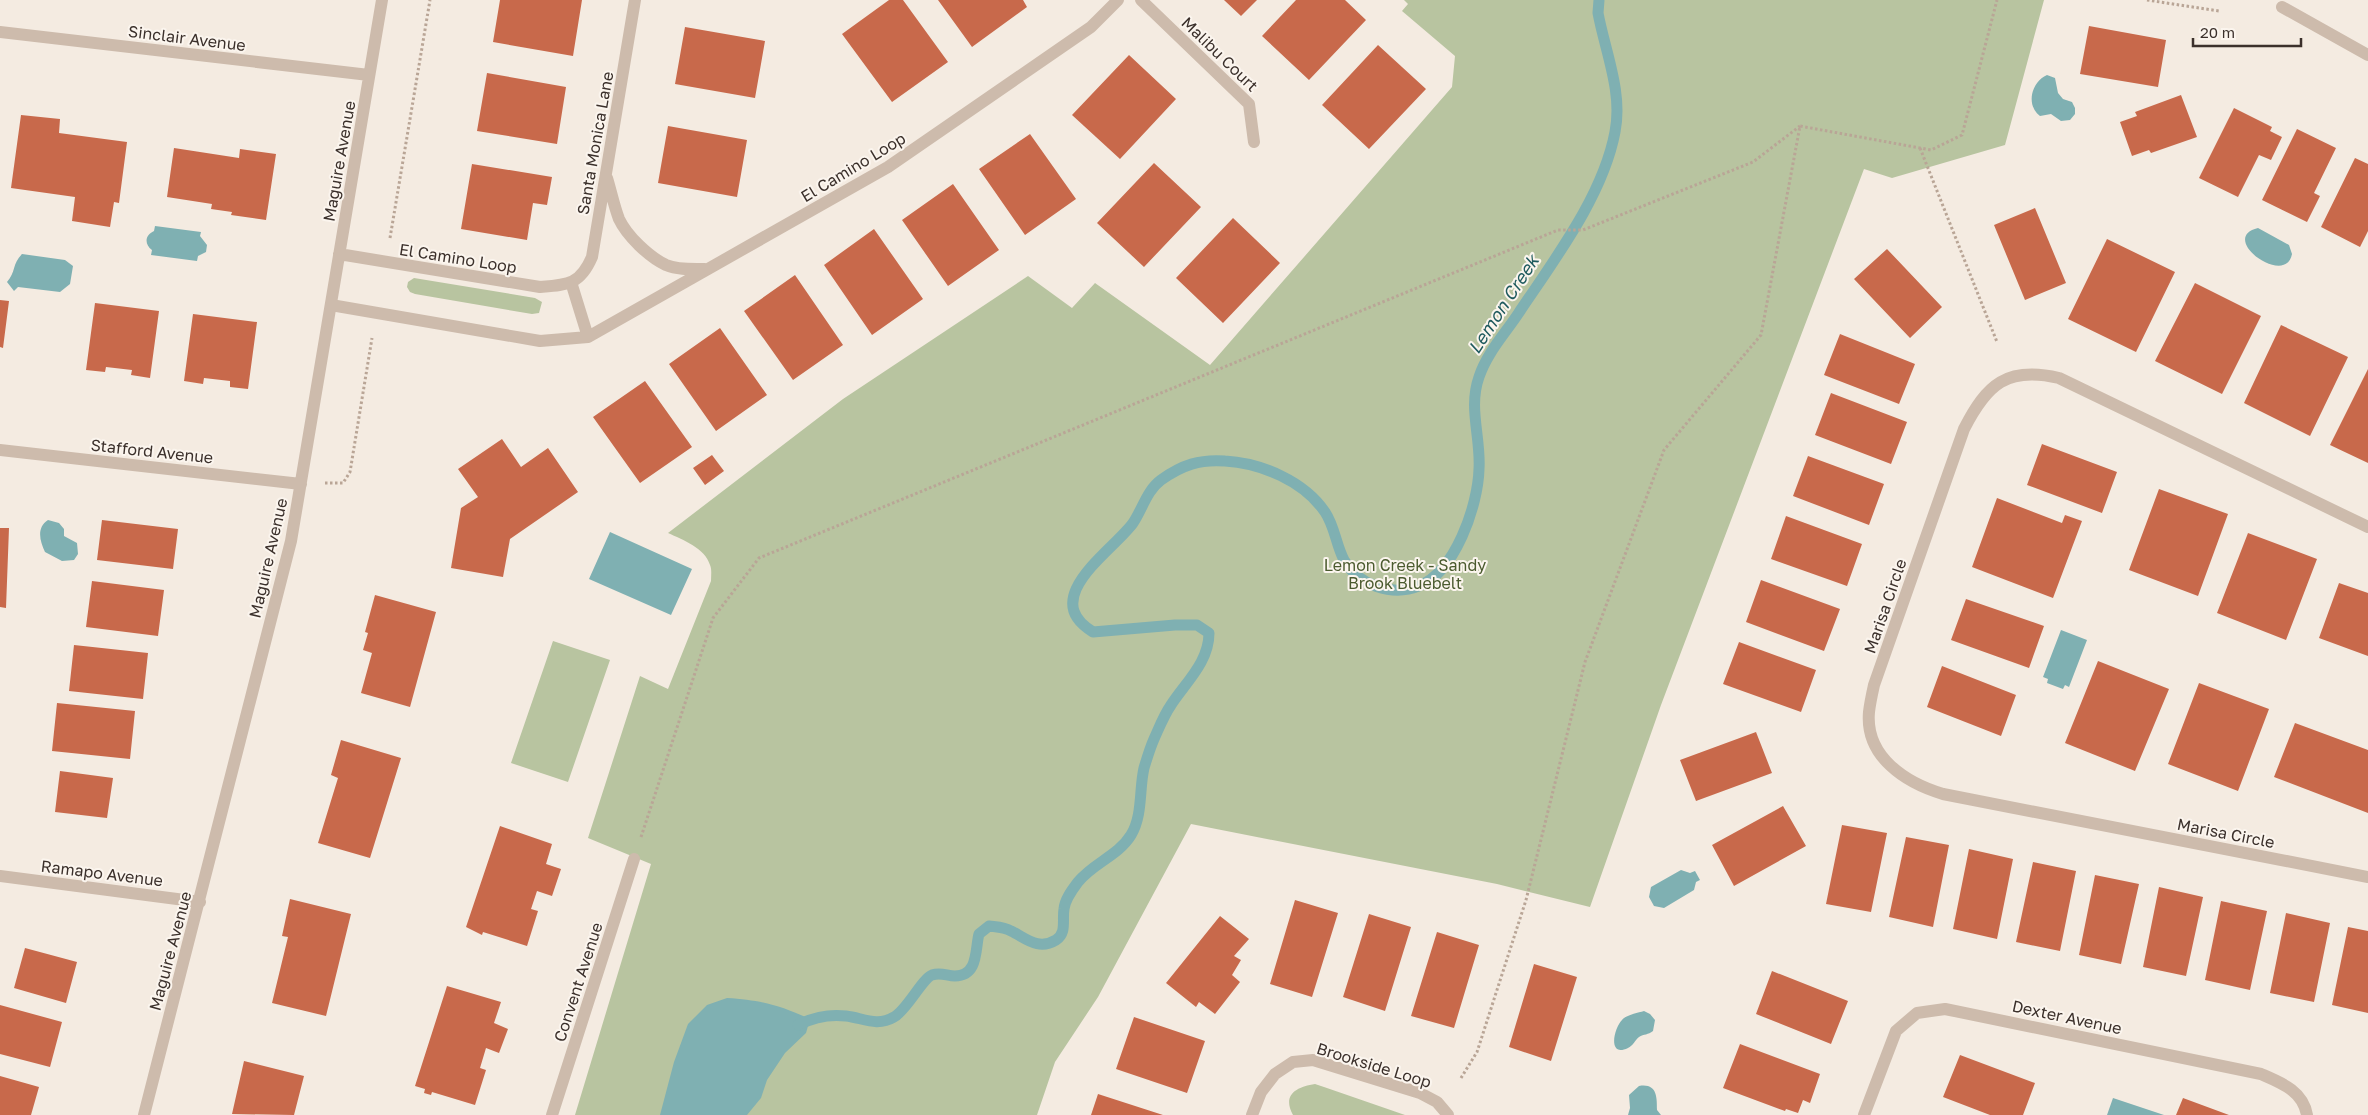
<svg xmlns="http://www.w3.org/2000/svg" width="2368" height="1115" viewBox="0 0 2368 1115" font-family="'Golos Text',sans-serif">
<rect width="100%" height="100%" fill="#f4ebe1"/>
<path fill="#b8c4a0" d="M1404,0h640l-39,145 -113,33 -28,-9 -203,536 -71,202 -93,-23 -306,-60 -93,173 -43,65 -18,53h-462l76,-251 -63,-26 52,-162 28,13 43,-108c0,-5 1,-12 -1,-16 -5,-17 -27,-25 -42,-32l175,-134 185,-123 44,32 23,-25 115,82 242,-278 3,-31 -53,-45 6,-7z
M414,278l121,20 7,4 -3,11 -7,1 -117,-20 -5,-2 -3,-5 1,-5z
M553,641l57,19 -42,122 -57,-19z
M1315,1084l9,3 81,28h-112c-11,-20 3,-28 22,-31z"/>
<path fill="#7fb0b2" d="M2047,75l8,3 3,15 5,6 9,3 3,6v6l-5,6 -9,1 -10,-7 -11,2c-15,-11 -8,-35 7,-41z
M155,226l46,6 -1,4 7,9 -1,7 -8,4 -1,5 -46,-6 1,-5c-8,-6 -7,-15 2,-19z
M2258,228l31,17 3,9c-6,34 -75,-16 -34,-26z
M22,254l43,6 8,6 -3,18 -10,8 -42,-5 -4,4 -7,-9c9,-10 5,-18 15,-28z
M48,520l11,3 5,6v7l13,7 1,11 -4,6 -12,1 -17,-9c-5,-11 -9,-24 3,-32z
M610,532l82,37 -21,46 -82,-36z
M2061,630l26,10 -18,47 -4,-2 -2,4 -16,-6 1,-4 -5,-2z
M1681,870l9,3 5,-2 5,9 -4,2 -2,8 -30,18 -10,-2 -5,-9 2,-10z
M727,998c33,2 52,7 83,21l-4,14 -21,20 -18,27 -6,18 -14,17h-87l14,-53 14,-38 19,-19z
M1644,1011l6,3 5,6 -2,11c-5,4 -9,3 -14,6 -4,3 -6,9 -11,11 -21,10 -14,-20 -6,-28 4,-5 15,-7 22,-9z
M1639,1086c18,-3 18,11 18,24l4,5h-33l2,-7 -1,-13z
M2113,1098l51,17h-57z"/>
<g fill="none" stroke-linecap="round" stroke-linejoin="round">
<path stroke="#7fb0b2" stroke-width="11" d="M798,1025c14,-7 32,-11 48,-9 17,2 31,11 48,1 13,-7 28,-38 38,-42 9,-3 15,1 23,1 24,0 20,-28 24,-42l10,-8c7,1 15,1 22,5 15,7 27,20 45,9 11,-7 6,-20 8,-31 1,-10 8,-19 14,-27 15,-19 40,-26 53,-47 12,-20 8,-46 13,-67 3,-10 6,-20 10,-29 5,-11 10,-24 17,-34 15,-23 38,-43 38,-72l-12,-8h-22l-82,7c-56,-34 20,-81 40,-109 9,-13 14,-33 28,-43 21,-15 39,-21 64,-19 36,2 79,20 100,51 10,15 11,33 19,48 14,25 48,37 75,26 36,-14 59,-80 60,-117 2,-32 -11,-61 0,-92 8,-24 25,-42 39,-63 36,-54 85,-118 97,-182 8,-40 -10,-81 -17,-119l1,-13"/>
</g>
<path fill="#c8694b" d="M500,0h82l-9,56 -80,-14z
M889,0h14l45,62 -56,40 -50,-68z
M938,0h85l4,7 -55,40z
M1224,0h33l-16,16z
M1296,0h49l21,20 -57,60 -47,-44z
M2089,26l77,14 -8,47 -78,-13z
M685,27l80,14 -10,57 -80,-14z
M1378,45l48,44 -57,60 -47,-44z
M1129,55l47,44 -56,60 -48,-44z
M487,73l79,14 -9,57 -80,-13z
M2181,95l16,42 -46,16 -2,-3 -17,6 -12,-34 17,-6 -2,-4z
M2234,108l38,19 -2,4 12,6 -11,23 -12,-5 -21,42 -39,-19z
M21,115l39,4 -1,14 68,9 -8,61 -5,-1 -4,25 -38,-6 3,-24 -64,-9z
M668,126l79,14 -10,57 -79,-14z
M2297,129l39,19 -22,45 6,3 -13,26 -45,-22z
M1030,134l46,65 -51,36 -46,-66z
M174,148l65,10 1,-9 36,5 -10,66 -35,-5 1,-3 -21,-3 1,-5 -45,-7z
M2355,158l13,6v67l-8,16 -39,-20z
M1154,163l47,44 -57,60 -47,-44z
M472,164l80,13 -5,28 -14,-2 -6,37 -66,-11z
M953,184l46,66 -51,36 -46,-66z
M2035,208l31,75 -41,17 -31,-75z
M1233,218l47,45 -57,60 -47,-45z
M874,229l49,70 -51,36 -48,-70z
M2107,239l68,33 -39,80 -68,-33z
M1887,249l55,58 -32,31 -56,-59z
M795,275l48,70 -50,35 -49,-69z
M2195,283l66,33 -39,78 -67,-33z
M0,300l9,1 -6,47 -3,-1z
M95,303l64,8 -9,67 -19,-3 1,-5 -26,-3 -1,5 -19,-2z
M193,314l64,8 -9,67 -18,-2v-6l-26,-3 -1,6 -19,-3z
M2281,325l67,32 -38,79 -66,-33z
M720,328l47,67 -51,36 -47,-67z
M1840,334l75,30 -16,40 -75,-29z
M2368,369v94l-38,-18z
M645,381l47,66 -52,36 -47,-66z
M1831,393l76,29 -16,42 -76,-29z
M502,439l19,28 27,-19 30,44 -68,47 -7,38 -52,-9 10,-60 17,-11 -20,-28z
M2042,444l75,28 -15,41 -75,-28z
M712,455l12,16 -19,14 -12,-17z
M1808,456l76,28 -15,41 -76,-29z
M2159,489l69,25 -30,82 -69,-26z
M1997,498l65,25 3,-8 17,6 -29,77 -81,-31z
M1786,516l76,28 -15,42 -76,-27z
M102,520l76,9 -5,40 -76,-9z
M0,528h9l-3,80 -6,-1z
M2248,533l69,26 -31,81 -69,-27z
M1761,580l79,29 -16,42 -78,-29z
M92,581l72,9 -6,46 -72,-9z
M2339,583l29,10v63l-49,-18z
M375,595l61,17 -26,95 -49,-14 11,-40 -9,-3 5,-17 -3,-1z
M1966,599l78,27 -15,42 -78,-28z
M1739,642l77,28 -15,42 -78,-28z
M74,645l74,8 -5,46 -74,-8z
M2098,661l71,28 -34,82 -70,-28z
M1942,666l74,29 -15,41 -74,-29z
M2199,683l70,26 -31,82 -70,-27z
M57,703l78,8 -5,48 -78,-8z
M2295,723l73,27v63l-94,-36z
M1756,732l16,41 -76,28 -16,-41z
M341,740l60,18 -31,100 -52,-15 20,-65 -7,-3z
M60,771l53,7 -6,40 -52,-6z
M1783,806l23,40 -72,40 -22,-41z
M1842,825l45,8 -16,79 -45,-8z
M500,826l52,18 -6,20 15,5 -9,27 -15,-5 -6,18 7,2 -11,35 -44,-14 -1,3 -16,-8z
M1906,837l43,8 -16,82 -44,-10z
M1969,849l44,10 -16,80 -44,-10z
M2033,862l43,9 -16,80 -44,-9z
M2095,875l44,9 -18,80 -42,-9z
M2159,887l44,10 -17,79 -43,-9z
M290,899l61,15 -25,102 -54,-13 16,-66 -6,-1z
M1295,900l43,13 -26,84 -42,-13z
M2221,901l46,10 -17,79 -45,-10z
M2286,913l44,10 -16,79 -44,-9z
M1369,914l42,13 -26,84 -42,-14z
M1220,916l29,23 -15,17 7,4 -9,15 8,7 -25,32 -16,-12 -3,5 -30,-24z
M2348,927l20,4v82l-36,-8z
M1437,932l42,13 -25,83 -43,-12z
M25,948l52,14 -11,41 -52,-15z
M1534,964l43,13 -26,84 -42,-14z
M1772,971l76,30 -17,43 -75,-30z
M447,986l54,16 -7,21 14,6 -9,24 -13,-5 -6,20 6,2 -11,35 -43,-13 -1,3 -7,-2 1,-4 -10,-3z
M0,1005l62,17 -12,45 -50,-13z
M1134,1017l71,24 -18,52 -71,-24z
M1740,1044l80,30 -10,29 -7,-3 -5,13 -12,-4 -1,2 -62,-23z
M1960,1055l75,28 -12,32h-33l-47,-18z
M244,1061l60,15 -10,39 -62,-1z
M0,1076l39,11 -8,28h-31z
M1098,1094l65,21h-72z
M2183,1098l46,17h-53z"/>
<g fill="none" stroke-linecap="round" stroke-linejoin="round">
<path stroke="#b9a596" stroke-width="3" stroke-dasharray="2.5 2.5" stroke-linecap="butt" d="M2147,0l72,11
M1920,148l77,194
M390,238l40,-238
M325,483h18l7,-11 22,-134
M641,837l72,-219 46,-60 799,-328h25l170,-68 47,-36
M1461,1078l16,-26 49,-152 59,-238 79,-212 97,-115 39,-209 131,24 31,-15 35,-135"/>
<path stroke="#cdbbac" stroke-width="12" d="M1141,0l108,104 5,38
M2282,7l86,48
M0,32l369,43
M607,178c4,13 7,28 12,41 8,17 30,38 47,46 12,5 26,4 39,4
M339,254l201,33c27,-2 40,-2 52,-30l43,-257
M571,282l17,55
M331,305l209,36 48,-4 300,-170 203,-140 27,-27
M0,450l301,34
M2368,527l-309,-149c-52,-12 -72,6 -95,51l-90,256c-2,9 -4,18 -5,27 -4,45 37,71 74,82l425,83
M0,876l200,26
M144,1115l147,-574 91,-541
M552,1115l82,-256
M1252,1115l9,-23 14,-18 18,-12 20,-2 107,33 17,9 11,13
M1864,1115l32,-84 21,-18 28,-4 316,65c21,9 42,17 46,41"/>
</g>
<g text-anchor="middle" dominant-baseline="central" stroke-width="4" stroke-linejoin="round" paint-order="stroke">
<g font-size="16" fill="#3b302b" stroke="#fbf5ee">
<text transform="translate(187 38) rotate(7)">Sinclair Avenue</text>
<text transform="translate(1220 54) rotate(44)">Malibu Court</text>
<text transform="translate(595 143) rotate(-80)">Santa Monica Lane</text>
<text transform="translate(339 161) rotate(-80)">Maguire Avenue</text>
<text transform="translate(853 167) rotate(-31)">El Camino Loop</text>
<text transform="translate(458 258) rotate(9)">El Camino Loop</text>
<text transform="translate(152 451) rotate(6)">Stafford Avenue</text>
<text transform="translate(268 558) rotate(-77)">Maguire Avenue</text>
<text transform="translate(1885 606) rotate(-71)">Marisa Circle</text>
<text transform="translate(2226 833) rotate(11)">Marisa Circle</text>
<text transform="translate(102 873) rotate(7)">Ramapo Avenue</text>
<text transform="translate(170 951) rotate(-75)">Maguire Avenue</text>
<text transform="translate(578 982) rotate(-72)">Convent Avenue</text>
<text transform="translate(2067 1017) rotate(12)">Dexter Avenue</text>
<text transform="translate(1374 1065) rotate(17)">Brookside Loop</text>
</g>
<g font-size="16" fill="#4a5a2e" stroke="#fbf5ee">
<text x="1405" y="565">Lemon Creek - Sandy<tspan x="1405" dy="18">Brook Bluebelt</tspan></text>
</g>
<g font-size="18" font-style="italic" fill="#1f5a5e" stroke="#fbf5ee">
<text transform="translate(1503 304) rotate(-57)">Lemon Creek</text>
</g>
</g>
<path d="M2193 38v8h108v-8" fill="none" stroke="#3b302b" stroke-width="2.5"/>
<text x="2200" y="38" font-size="15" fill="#3b302b" stroke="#fbf5ee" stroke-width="4" paint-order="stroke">20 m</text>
</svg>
